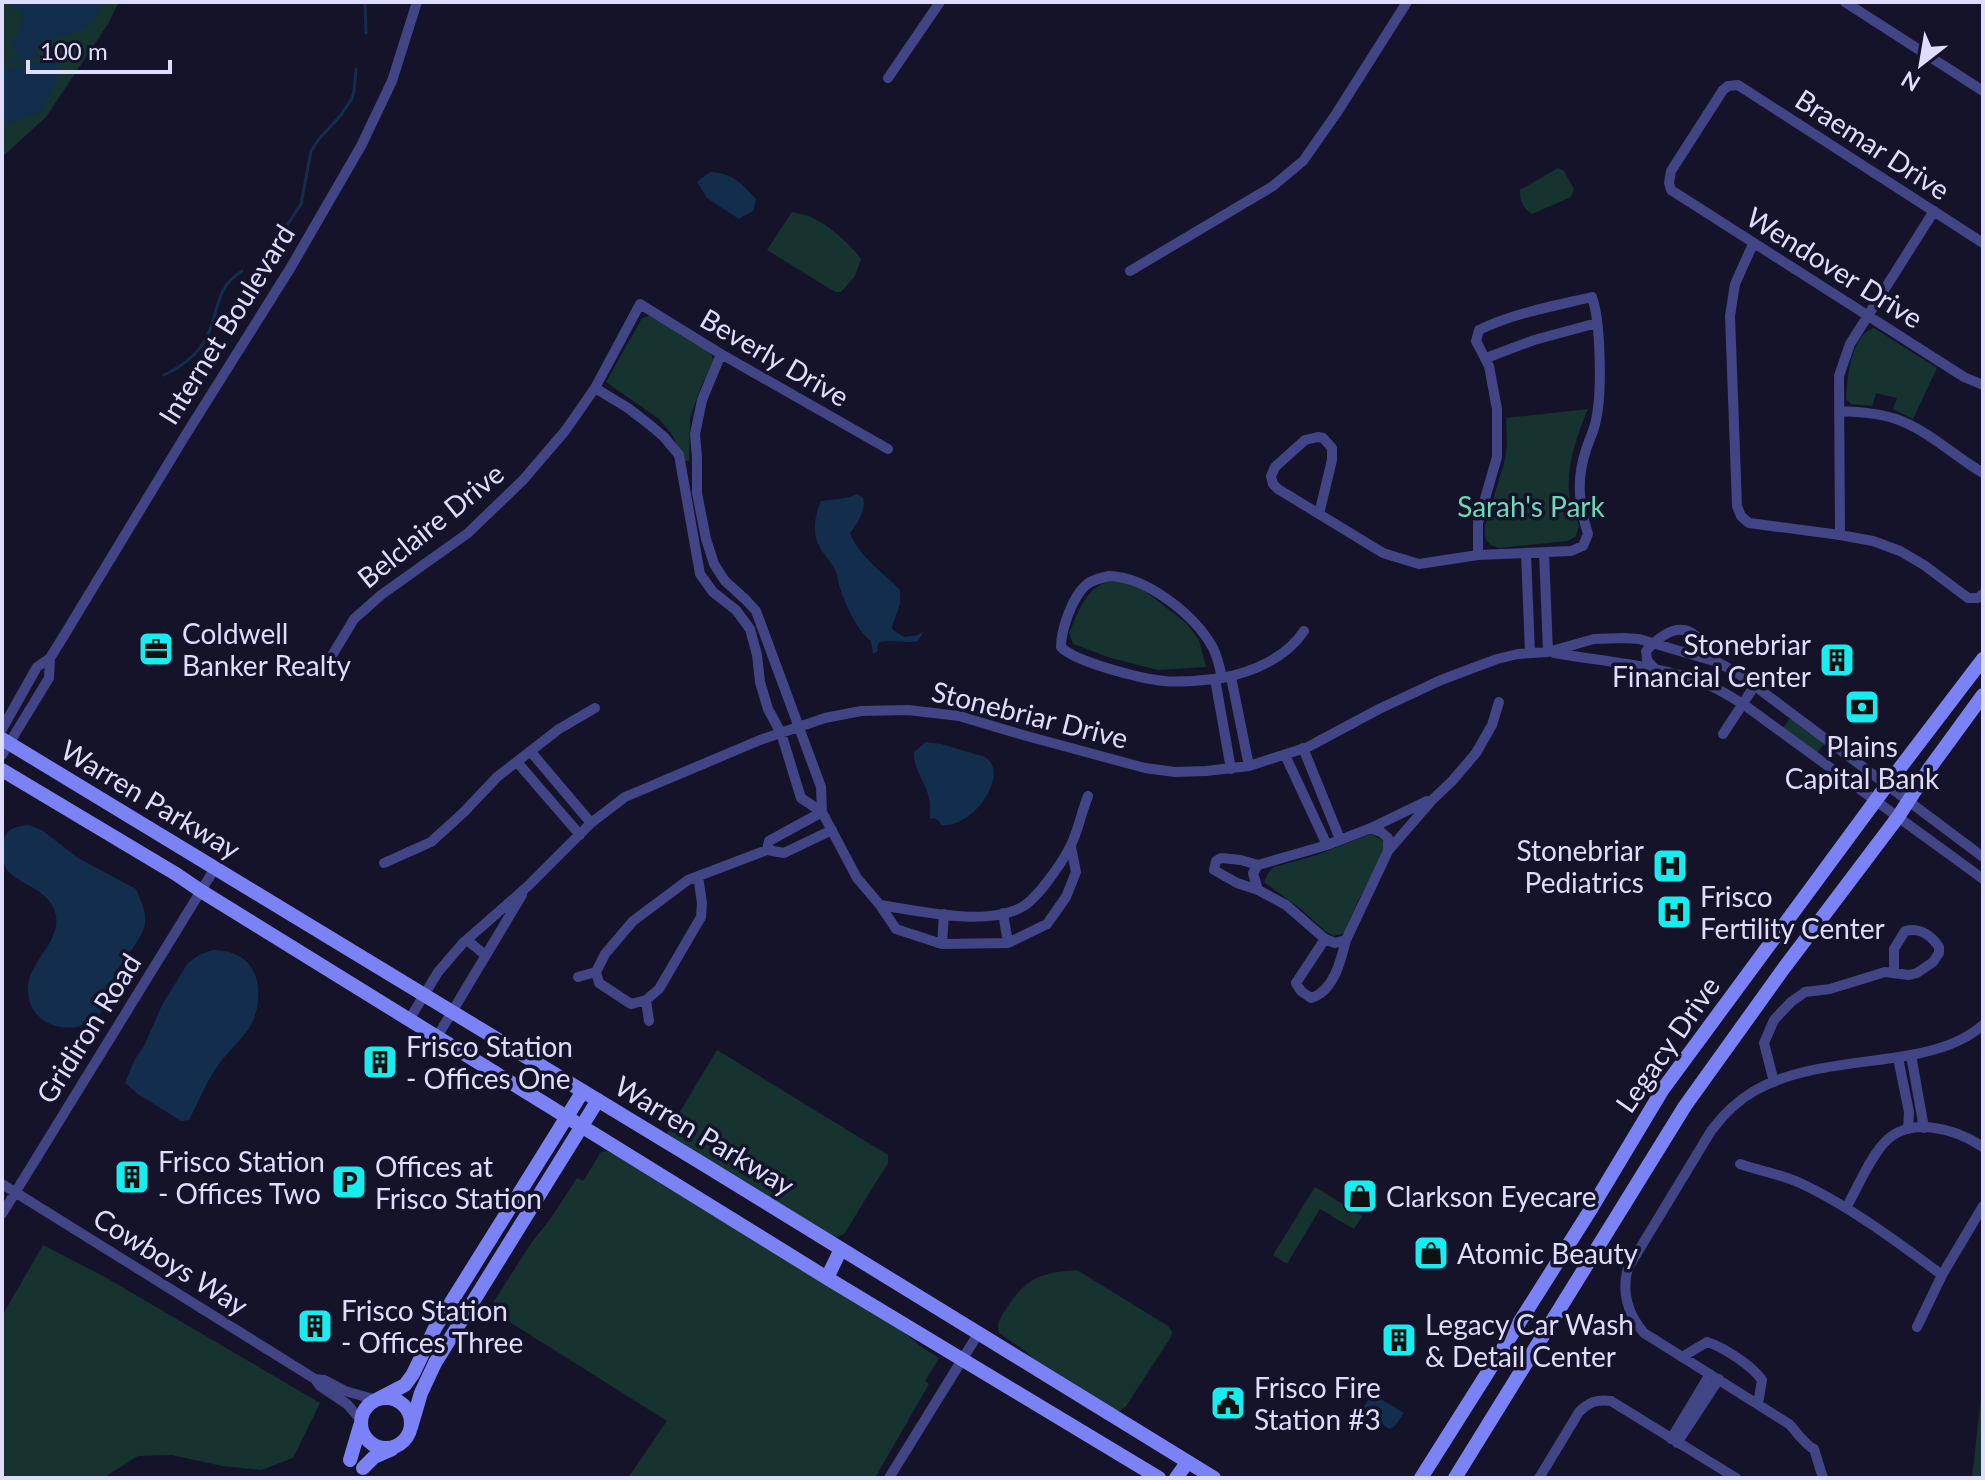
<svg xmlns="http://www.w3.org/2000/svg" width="1985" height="1480" viewBox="0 0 1985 1480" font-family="Lato,sans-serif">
<rect width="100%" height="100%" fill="#151329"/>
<path fill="#16332f" d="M2,2h117l-11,22 -62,93 -44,40z
M1558,168l6,3 10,18 -3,8 -39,17c-9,-5 -13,-15 -12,-24z
M792,212c6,2 13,2 19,5 19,9 38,26 50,42l-6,17 -14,16h-6l-68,-42z
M652,315l59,37 2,9 -13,28 -10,29 -1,43h-4l-14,-28 -12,-14 -53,-37 36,-64z
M1874,328l63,40 -24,51 -20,-10 4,-11 -21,-5 -4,13 -21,-2 -5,-5c1,-20 5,-65 28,-71z
M1588,409c-15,35 -30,80 -9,116l-3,11 -8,5 -69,7c-13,-3 -15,-9 -14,-22l20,-66 2,-16 -1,-26z
M1119,579l18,6 49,38 13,17 7,27 -48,3 -47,-12 -38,-14 -4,-11c12,-27 18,-50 50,-54z
M1790,718l34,26 -7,9 -34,-25z
M1371,834l11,6 3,9 -28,54 -12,30 -12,3 -8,-5 -24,-22 -37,-27 4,-9 6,-6 43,-12z
M717,1050l171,105v8l-44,71 -7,3 -6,-1 -165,-101z
M608,1151l293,179 19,16 19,12 -14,23 4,3 -54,94h-247l39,-57 -178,-112 43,-67 19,-24 26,-40 6,3 18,-29z
M1315,1187l47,29 -8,13 -34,-20 -33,55 -14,-9z
M43,1245l62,32 215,126 -27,55 -32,12 -39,-4 -50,-11 -34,1 -30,19 -2,3h-96l-8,-4v-158z
M1077,1270l91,56 4,6 -1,5 -45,69 -6,5 -5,-1 -80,-50 -11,-10 -25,-17c-3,-10 2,-16 7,-24 21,-32 34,-36 71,-39z
M1983,1387v91h-11l9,-81z"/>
<path fill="#132e4d" d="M11,2h91c-10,28 -22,29 -47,36l-1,4 -13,2 -5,5 3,7 -30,8v-5h11v-3h-3l-6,-15 9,-9 -1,-7 4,-2 -3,-13 -7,1z
M58,58c4,23 -8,33 -17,54l-39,13v-54z
M710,172c23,1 31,11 46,27l-3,12 -14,8 -32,-21 -10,-16z
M857,494l6,4c3,13 -5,24 -13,35 9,24 33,39 50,57v14l-8,23 1,3 11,7 13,-2 6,-3 -5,9c-13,3 -25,-2 -38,1l-3,4 1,5 -5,3 -2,-13c-12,-8 -27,-38 -31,-53 -2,-6 -2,-13 -5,-18 -5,-11 -16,-19 -19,-32 -3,-13 0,-25 5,-37 13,-2 24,-1 36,-7z
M926,742l15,2 44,13c26,16 -12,72 -44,68l-2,-4 -5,-3 -4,1c-1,-7 1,-13 -1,-20 -3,-17 -16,-30 -15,-47z
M29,825l14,6 35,27 58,31c4,10 11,23 9,35 -2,13 -21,35 -28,47 -9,13 -6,32 -18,44 -25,25 -72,11 -71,-26 0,-27 32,-45 28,-73 -4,-25 -31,-29 -47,-44 -9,-9 -9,-30 -2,-39 6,-7 14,-7 22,-8z
M212,950c33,0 49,19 46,52 -1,9 -5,22 -11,29 -11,15 -26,27 -35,44 -9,14 -15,30 -23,45l-8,1 -43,-27 -13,-11 10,-24 9,-13 19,-43 25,-40 11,-8z
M1364,1389l40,24 -10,14 -5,2 -27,-20 7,-10z"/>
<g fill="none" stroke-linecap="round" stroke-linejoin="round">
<path stroke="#132e4d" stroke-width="3" d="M365,2l1,31
M269,253l32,-49 10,-53 8,-12 22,-24 10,-15 3,-8 2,-23
M164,375c19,-9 37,-23 45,-43 11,-26 6,-43 33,-61"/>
<path stroke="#414485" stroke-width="10" d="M1845,2l138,89
M888,78l52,-76
M1983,243l-245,-158 -10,1 -5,4 -52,81 -2,12 2,7 293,187 19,8
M1753,244l-18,40 -5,32 7,190 4,10 8,7 91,12 33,6 27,10 24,14 44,33h10l5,-4
M1130,271l143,-85 30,-25 33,-47 71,-112
M1486,358l48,-18 63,-17
M595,388l33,20 22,17 14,12 15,18 21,119 13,18 23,18 14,19 7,26 3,27 8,27 13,24 20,65 21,14 -1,-25 -65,-176 -10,-11 -21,-19 -11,-17 -8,-25 -9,-46v-35l-2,-24 7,-34 19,-46
M1839,411c20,1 39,2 57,8 32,11 58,37 87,54
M1318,437l5,1 9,10v12l-13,54 -41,-25 -5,-5 -2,-8 4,-9 30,-27z
M1319,514l64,39 36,11 59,-9 93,-4 12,-5 5,-12c-9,-28 -12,-55 -2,-84 3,-10 8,-19 10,-30 6,-26 5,-98 -4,-123 -38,9 -78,16 -113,33l-3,11 13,25 8,43v48l-19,66v32
M1840,535l-1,-159 11,-32 84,-133
M1544,553l4,99
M1526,554l4,99
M1109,576c38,1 86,39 104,72 5,10 7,20 9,30 -19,2 -39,5 -58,3 -22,-2 -89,-19 -103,-34 0,-17 11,-49 24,-61 6,-6 15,-8 24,-10z
M1554,653c52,9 106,12 155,32 12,5 23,13 34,19l240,175
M328,662l26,-43 27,-24 87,-62 55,-53 42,-49 30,-43 45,-84 81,50 167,95
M1654,668l-7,-8 -1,-9c31,-34 49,-25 71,11
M1231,677l18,89
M1222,678c31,-6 64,-20 82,-47
M1215,679l16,90
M2,729l35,-62 13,-9 10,-16 125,-206 106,-169 70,-121 31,-65 25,-79
M1723,734l32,-49
M1303,748l37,91
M531,752l60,71
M2,755l47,-77 1,-20
M1285,755l42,90
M517,762l63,73
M1371,828l10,4 7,6v13l-42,89 -11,3 -10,-4 -39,-34 -28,-15 -5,-17 5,-8 69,-20z
M1371,828l56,-27
M832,830l-48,23 -17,-3 2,-9 53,-29 35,66 23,27 16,24 46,15 66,-1 39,-19 19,-27 10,-25 -5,-25
M1388,851l45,-52 20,-19 23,-27 16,-28 7,-23
M384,863l47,-21 33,-30 33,-35 62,-48 36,-21
M1258,865l-17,-5 -20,-2 -5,3 -2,9 23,13 21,7
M698,876l4,27 -1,14 -42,72 -13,11 -15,4 -32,-21 -3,-11 9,-18 28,-33 55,-41 79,-30
M880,905c40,6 106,22 142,2 15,-8 39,-43 47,-58 9,-16 12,-36 19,-53
M1003,913l5,30
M1325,939l-29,44 5,8 10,7c23,-7 30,-38 35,-58
M467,940l18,15
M942,944l2,-30
M578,977l18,-5
M646,1000l3,21
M409,1020l29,-48 25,-29 65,-57 63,-63 34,-26 135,-57 65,-22 36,-7 47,-1 51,6 64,19 122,33 30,4 31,-1 43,-5 59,-19 71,-38 62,-29 56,-21 21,-5 30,-2 46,-13 30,-1 15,1 78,23 22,12 244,183
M437,1037l85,-142
M1911,1055l13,73
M1898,1058l11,54 -1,17
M1774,1082l-10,-39 10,-23 17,-18 14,-10 25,-3 55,-17 24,3 8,-2 16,-11 6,-9v-6c-8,-12 -20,-20 -34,-16l-11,18v23
M1740,1164c19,7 41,10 60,19 48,22 99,60 142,92
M2,1184l313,195 9,1 21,11 32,9
M1846,1208c12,-21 22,-47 38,-65 26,-28 72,-14 99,4
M2,1214l213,-346
M1917,1327l25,-52 41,-69
M1682,1357l25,-15c17,5 45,24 55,38l-4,24
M315,1379l5,7 27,18 14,16
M1671,1439l39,-65
M1677,1443l42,-64
M889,1478l89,-144
M1539,1478l40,-66c10,-10 18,-13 32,-11l125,77
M1823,1478l-9,-29c-8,-3 -18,-18 -25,-25l-145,-91c-16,-18 -23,-42 -16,-65l83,-137c12,-16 27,-31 45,-41 44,-25 106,-26 155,-35 26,-5 51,-12 72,-30"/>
<path stroke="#7b82f6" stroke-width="14" d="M2,739l701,425 511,314
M2,770l174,104 25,17 626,387 332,200
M827,1278l14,-29
M361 1423a25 25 0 1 1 50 0a25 25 0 1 1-50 0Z
M378,1399l27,-14 8,-11 22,-46 148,-237
M411,1427l10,-34 14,-30 163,-263
M350,1460l10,-34
M363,1468l11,-11 18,-8
M1176,1478l11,-15
M1421,1478l170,-269 72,-120 224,-304 96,-126
M1455,1478l230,-372 99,-138 114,-151 31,-48 54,-74"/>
</g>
<defs>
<symbol id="office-square" viewBox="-11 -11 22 22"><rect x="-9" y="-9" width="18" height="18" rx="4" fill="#17ecef" stroke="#151329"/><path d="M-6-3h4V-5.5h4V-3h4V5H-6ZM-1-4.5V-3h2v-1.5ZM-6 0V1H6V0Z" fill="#111"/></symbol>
<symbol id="building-square" viewBox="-11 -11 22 22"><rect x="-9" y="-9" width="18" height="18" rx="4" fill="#17ecef" stroke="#151329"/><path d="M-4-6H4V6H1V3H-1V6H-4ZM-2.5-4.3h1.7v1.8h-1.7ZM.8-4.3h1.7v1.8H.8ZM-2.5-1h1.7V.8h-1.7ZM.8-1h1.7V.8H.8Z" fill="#111"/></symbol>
<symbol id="bank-square" viewBox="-11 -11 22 22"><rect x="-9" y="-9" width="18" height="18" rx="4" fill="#17ecef" stroke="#151329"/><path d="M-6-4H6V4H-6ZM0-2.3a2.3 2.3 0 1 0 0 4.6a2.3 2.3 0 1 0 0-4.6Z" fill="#111"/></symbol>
<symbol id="hospital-square" viewBox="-11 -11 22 22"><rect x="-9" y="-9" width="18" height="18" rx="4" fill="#17ecef" stroke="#151329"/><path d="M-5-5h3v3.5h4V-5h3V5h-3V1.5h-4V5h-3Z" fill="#111"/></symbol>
<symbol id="parking-square" viewBox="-11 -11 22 22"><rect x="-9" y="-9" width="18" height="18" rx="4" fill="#17ecef" stroke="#151329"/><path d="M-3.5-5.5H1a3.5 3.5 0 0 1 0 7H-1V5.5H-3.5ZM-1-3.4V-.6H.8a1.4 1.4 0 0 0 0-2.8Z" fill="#111"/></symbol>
<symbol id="shop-square" viewBox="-11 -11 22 22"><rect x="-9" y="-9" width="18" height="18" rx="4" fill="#17ecef" stroke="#151329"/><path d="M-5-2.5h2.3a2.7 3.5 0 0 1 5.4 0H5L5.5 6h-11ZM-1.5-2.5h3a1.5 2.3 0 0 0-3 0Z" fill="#111"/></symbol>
<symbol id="civic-square" viewBox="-11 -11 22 22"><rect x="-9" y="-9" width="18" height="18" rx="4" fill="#17ecef" stroke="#151329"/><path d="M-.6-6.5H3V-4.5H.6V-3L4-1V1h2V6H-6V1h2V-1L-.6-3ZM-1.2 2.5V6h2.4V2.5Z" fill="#111"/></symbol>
</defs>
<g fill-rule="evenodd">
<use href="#office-square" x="136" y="629" width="40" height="40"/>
<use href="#building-square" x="1817" y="640" width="40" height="40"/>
<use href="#bank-square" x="1842" y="687" width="40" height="40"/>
<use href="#hospital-square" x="1650" y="846" width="40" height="40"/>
<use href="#hospital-square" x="1654" y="892" width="40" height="40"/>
<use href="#building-square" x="360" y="1042" width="40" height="40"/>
<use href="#building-square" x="112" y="1157" width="40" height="40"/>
<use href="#parking-square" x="329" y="1162" width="40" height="40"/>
<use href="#shop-square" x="1340" y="1176" width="40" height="40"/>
<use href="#shop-square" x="1411" y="1233" width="40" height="40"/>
<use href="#building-square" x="295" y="1306" width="40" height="40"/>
<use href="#building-square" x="1379" y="1320" width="40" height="40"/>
<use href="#civic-square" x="1208" y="1383" width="40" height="40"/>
</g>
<g text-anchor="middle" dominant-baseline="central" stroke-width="7" stroke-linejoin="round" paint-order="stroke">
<g font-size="28" fill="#deddfd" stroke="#151329">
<text transform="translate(1873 144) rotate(33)">Braemar Drive</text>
<text transform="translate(1835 267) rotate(32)">Wendover Drive</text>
<text transform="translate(226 324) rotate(-58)">Internet Boulevard</text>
<text transform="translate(775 357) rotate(30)">Beverly Drive</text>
<text transform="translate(430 525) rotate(-39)">Belclaire Drive</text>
<text transform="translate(1030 714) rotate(14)">Stonebriar Drive</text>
<text transform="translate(151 799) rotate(31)">Warren Parkway</text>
<text transform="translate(88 1028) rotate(-58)">Gridiron Road</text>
<text transform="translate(1667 1044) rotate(-55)">Legacy Drive</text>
<text transform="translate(705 1135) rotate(31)">Warren Parkway</text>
<text transform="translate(171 1261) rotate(32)">Cowboys Way</text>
</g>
<g font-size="28" fill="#6dd9b5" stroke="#151329">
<text x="1531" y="506">Sarah's Park</text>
</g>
<g font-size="28" fill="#deddfd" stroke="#151329" text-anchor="start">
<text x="182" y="633">Coldwell<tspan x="182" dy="32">Banker Realty</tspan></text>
<text x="1811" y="644" text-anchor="end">Stonebriar<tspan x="1811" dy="32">Financial Center</tspan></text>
<text x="1862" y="746" text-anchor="middle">Plains<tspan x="1862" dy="32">Capital Bank</tspan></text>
<text x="1644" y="850" text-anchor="end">Stonebriar<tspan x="1644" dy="32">Pediatrics</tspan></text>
<text x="1700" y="896">Frisco<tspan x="1700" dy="32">Fertility Center</tspan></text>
<text x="406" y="1046">Frisco Station<tspan x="406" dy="32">- Offices One</tspan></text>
<text x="158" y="1161">Frisco Station<tspan x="158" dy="32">- Offices Two</tspan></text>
<text x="375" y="1166">Offices at<tspan x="375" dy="32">Frisco Station</tspan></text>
<text x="1386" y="1196">Clarkson Eyecare</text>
<text x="1457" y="1253">Atomic Beauty</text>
<text x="341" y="1310">Frisco Station<tspan x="341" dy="32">- Offices Three</tspan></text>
<text x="1425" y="1324">Legacy Car Wash<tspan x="1425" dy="32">&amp; Detail Center</tspan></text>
<text x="1254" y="1387">Frisco Fire<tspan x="1254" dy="32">Station #3</tspan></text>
</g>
</g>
<rect width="1985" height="1480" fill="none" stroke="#deddfd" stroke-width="8"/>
<g transform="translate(1921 64) rotate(211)" stroke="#151329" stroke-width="6" paint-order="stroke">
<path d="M0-6L14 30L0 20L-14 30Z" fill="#deddfd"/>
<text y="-12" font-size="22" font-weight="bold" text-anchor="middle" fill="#deddfd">N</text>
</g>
<path d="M28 60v12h142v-12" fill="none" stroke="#deddfd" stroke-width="4"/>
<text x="40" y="60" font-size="24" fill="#deddfd" stroke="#151329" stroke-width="6" paint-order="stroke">100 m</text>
</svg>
